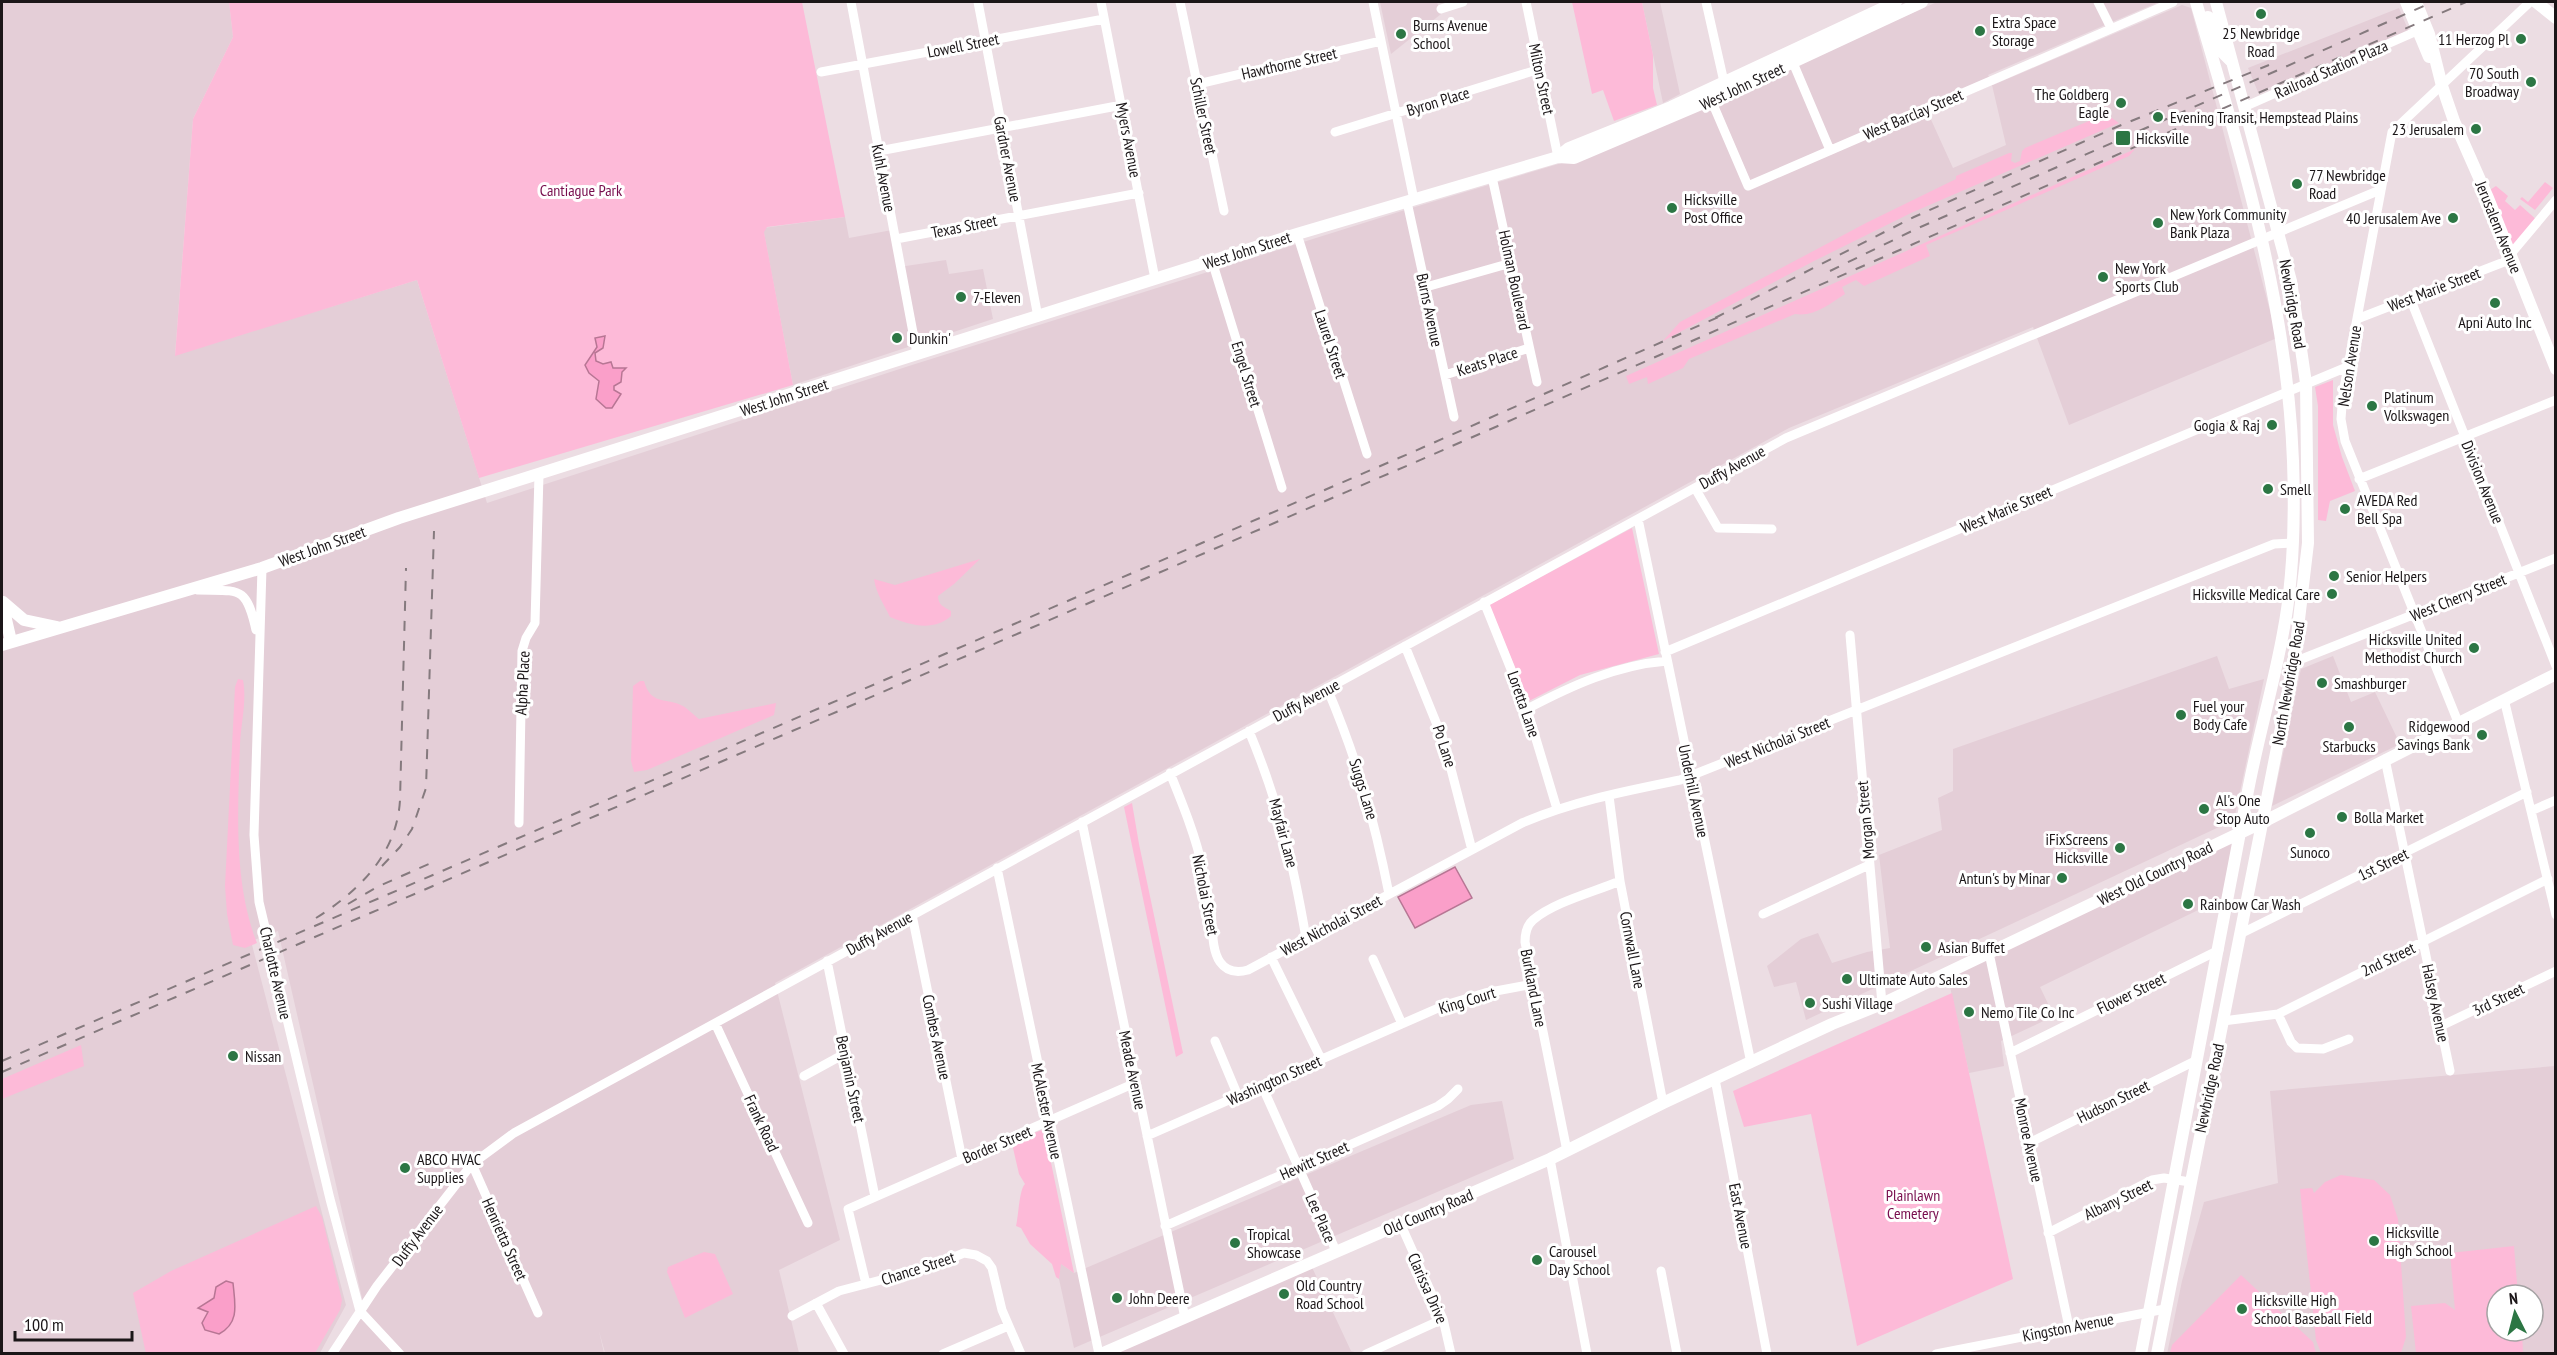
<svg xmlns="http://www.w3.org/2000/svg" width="2557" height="1355" viewBox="0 0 2557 1355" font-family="'PT Sans Narrow',sans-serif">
<rect width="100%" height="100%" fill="#ecdde3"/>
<path fill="#e4ced7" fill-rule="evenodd" d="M2,2h227l4,35 -40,82 -18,236 242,-75 70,223 425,-138 493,-155 197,-59 335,-149h222l-171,73 5,10 189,-80 9,3 86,330 -208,87 -36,-98 -244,101 -1014,555 65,257 -61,30 20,83h-194l-6,-22 5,22h-266l26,-46 -86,-376 -27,10 95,364 -26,48 -318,1zM1992,85l14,60 -53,23 -25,-55zM1415,256l40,164 -3,2v-1z
M1380,2h57l4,12 -50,40z
M1642,2h18l20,92 -17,9z
M2399,8l10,24 -151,60 -10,-24z
M845,217l4,21 43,-8 7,37 47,-7 3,14 34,-5 10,50 -200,66 -30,-157z
M2217,656l12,33 35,-10 -30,141 -428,200 -10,-38 -22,5 -7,-21 34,-27 17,-6 14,30 35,-11 23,-4 -11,-93 63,-25 -4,-32 15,-7v-42z
M2333,656l18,46 24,-10 25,52 -128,62 29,-137z
M2240,833l-11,62 -189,92 14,29 -53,25 3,25 -35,7 -22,-100z
M2555,1066v287l-388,1 15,-73 22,-79 74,-19 -8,-92zM2497,1295h36v36h-36z
M1502,1101l12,58 -440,189 -15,-69 1,-16 14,10 397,-168z
M1310,1263l41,88 7,2 -252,1z"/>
<path fill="#fdbad8" d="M229,2h573l43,215 -78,10 -3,5 29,153 -314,93 -62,-198 -242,76 18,-237 40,-82z
M1572,2h70l11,53v33l4,17 -43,16 -11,-31 -11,4z
M2109,116l10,7 -208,90 -97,48 -151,80 17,-19 186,-99 90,-44v-3l53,-23h3l-1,8 4,2 5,-2 2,-10 3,-3 71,-30z
M2135,149l-6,7 -203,89 4,11 -66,30 -8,-6 -14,7 3,7c-16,10 -30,23 -50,20l-106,45 -6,9 -35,16 -1,-7 -18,7 -3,-8z
M2545,182l8,6 -18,22 -15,-11 2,-2 6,5z
M2496,186l12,10 -3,5 10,9 5,-5 19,17 -29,32 -25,-61z
M2333,380v45l9,32 13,34 -25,10 -4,20 -8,-1v-114l-3,-19z
M1632,528l27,126 -79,21 -51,26 -40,-96z
M980,559l-26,25 -16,12c0,9 6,11 13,15v5c-18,16 -41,9 -61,1 -7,-15 -13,-21 -16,-38l21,6z
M238,679l5,1c4,21 -2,43 -3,64 -2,65 -7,138 17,199l-12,5 -12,-3 -6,-31 -2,-28 10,-199z
M640,681h4c7,25 22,16 39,25 5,3 11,9 16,13l77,-16 -2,12 -127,55 -13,2 -3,-11 2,-75z
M1132,803l7,41 44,209 -7,4 -52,-250z
M1952,993l61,286 -156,67 -46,-232 -67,13 -11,-36z
M81,1045l3,21 -82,33v-20z
M1044,1129l30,144 -13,-9 -2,15 -3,-2 -4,-13 -22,-20 -9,-16 -5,-2c3,-12 3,-36 9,-42l-6,-10 -6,-26 7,-9z
M2341,1175l33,5 16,15 8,24 8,118 -5,16h-80l-5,-13 -16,-151 12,-1 2,5 11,-11z
M316,1206l6,11 20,83 -2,10 -25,43 -169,1 -13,-61 38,-22z
M2514,1246l4,49h-21v36h25l1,22h-107l-5,-47 34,-3 10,7 -5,-57z
M704,1252l11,2 18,40 -48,24 -18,-46 1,-5z
M2241,1275l72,67 3,11h-146l2,-8z"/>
<path fill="#fa9fc9" stroke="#b77694" stroke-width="1.5" d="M605,336l-2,12 -8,5 1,8 7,3 8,-2 2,6h13l-4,4 -1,10 -7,4v4l7,4 -9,14h-6l-10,-9 3,-18 -10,-8 -4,-8 12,-18 -2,-9z
M1455,867l17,31 -57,30 -17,-31z
M226,1281l7,2c2,21 7,40 -14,51l-14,-4 -3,-7 6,-11 -10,-4 16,-10 2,-11z"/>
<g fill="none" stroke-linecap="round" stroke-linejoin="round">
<path stroke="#fff" stroke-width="9" d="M851,2l66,352
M978,2l60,315
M1101,2l54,277
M1180,2l44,209
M1373,2l41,198
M1526,2l32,155
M1706,2l18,80
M2098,2l13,26
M1441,9l22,-7
M1791,58l39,92
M821,72l283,-53
M1198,84l183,-43
M1709,95l39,91 425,-184
M2244,107l173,-76
M1335,132l205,-63
M879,151l243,-46
M1492,177l45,205
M1407,202l47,215
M1297,234l70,220
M896,239l243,-46
M1212,261l70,227
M1426,287l85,-24
M2410,298l146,368
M2357,319l147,-57 52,-62
M1445,375l84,-27
M2359,479l197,-79
M1695,488l23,40 54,1
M1638,519l113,544
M262,568l-8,267 5,67 71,297 30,112 40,43
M197,590c43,1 49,-5 59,40
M1484,602l43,107 30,100
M1850,635l32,369
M1405,646l39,96 28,108
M1665,652l682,-285
M2294,662l262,-104
M1327,688c30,71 47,130 62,206
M2504,699l52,216
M1527,709c44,-23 89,-44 140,-48
M2458,722l-113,-281 -4,-22 2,-26 49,-261 138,-130
M1249,731c30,72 44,131 57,207
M2385,759l65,312
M1170,773c13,32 26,64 33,97 3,14 6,28 8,42 2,14 0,37 9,50 7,10 17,11 28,8l274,-147c51,-22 104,-32 158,-43l594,-236 19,-1
M1609,796l11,85 43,222
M2531,811l25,-11
M1082,822l103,496
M519,823l3,-172 4,-13 9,-15 4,-149
M997,868l102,486
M1763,914l106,-49
M912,915l50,244
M2240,934l287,-142
M1989,953l80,374
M1271,957l50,102
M1373,959l29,65
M827,961l48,236
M2278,1014l13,28 6,6 26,1 26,-10
M2223,1021l55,-7 270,-135
M715,1023l93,200
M2441,1026l115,-55
M1215,1041l23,55
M2010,1053l209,-103
M804,1076l42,-23
M1715,1079l52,275
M1262,1086l74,165
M1147,1136l298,-131 40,-12 48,-9
M2029,1143l168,-83
M1567,1151l-42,-209c0,-8 1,-16 8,-22 21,-18 61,-28 87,-39
M1550,1159l37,195
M472,1164l66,149
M1401,1225l42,94 8,35
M1165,1226l273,-120 10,-7 10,-10
M2048,1233l104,-53 12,-2 26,4
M1661,1271l16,83
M866,1284l-18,-75 287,-126
M816,1303l28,51
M792,1316l47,-25 88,-23 37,-15 12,2 11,6 5,7 10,42 19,44
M332,1354l45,-68 95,-122 42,-31 1272,-695 594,-248
M943,1354l65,-28
M1366,1354l77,-35
M1936,1354l229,-45"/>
<path stroke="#fff" stroke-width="12" d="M2406,2l23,55
M2416,2l13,32 13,52 12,35 34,77 68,171
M2536,2l20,16
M2208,17l12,33 11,11
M1558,157l16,1 153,-65 195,-91
M2,602l9,39
M3,602l21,18 33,7
M2,645l260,-77 137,-50 518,-164 380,-120 261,-77 11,-9 102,-41 225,-105
M1101,1354l449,-195 113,-56 169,-79 50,-20 381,-182 293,-148
M2141,1354c34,-187 71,-372 106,-558 10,-55 26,-108 36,-163 11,-56 12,-115 10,-172 -6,-161 -52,-306 -97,-459
M2157,1354l137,-692 14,-119 -2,-160 -15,-102 -75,-279"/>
<path stroke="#857a7e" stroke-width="2" stroke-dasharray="10 10" stroke-linecap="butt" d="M1830,271l86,-42 517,-227
M1715,318l199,-101 205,-91 150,-61
M382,866l18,-19 12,-18 14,-41 8,-257
M348,904l29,-17 54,-24
M316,918c43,-27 81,-64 84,-118l6,-232
M2,1061l1406,-607 315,-139
M2,1072l1409,-608 1055,-462"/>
</g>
<g fill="#2c7644" stroke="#fff" stroke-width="2">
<circle cx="2261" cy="14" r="6"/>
<circle cx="1980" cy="31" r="6"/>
<circle cx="1401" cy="34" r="6"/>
<circle cx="2521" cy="39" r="6"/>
<circle cx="2531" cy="82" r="6"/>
<circle cx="2121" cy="103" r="6"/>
<circle cx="2158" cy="117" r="6"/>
<circle cx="2476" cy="129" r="6"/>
<rect x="2115" y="130" width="16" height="16" rx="3"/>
<circle cx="2297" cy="184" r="6"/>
<circle cx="1672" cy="208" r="6"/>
<circle cx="2453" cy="218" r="6"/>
<circle cx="2158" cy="223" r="6"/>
<circle cx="2103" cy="277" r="6"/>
<circle cx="961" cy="297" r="6"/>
<circle cx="2495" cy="303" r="6"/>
<circle cx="897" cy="338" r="6"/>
<circle cx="2372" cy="406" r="6"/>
<circle cx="2272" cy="425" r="6"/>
<circle cx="2268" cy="489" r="6"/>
<circle cx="2345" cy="509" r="6"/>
<circle cx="2334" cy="576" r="6"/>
<circle cx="2332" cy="594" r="6"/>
<circle cx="2474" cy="648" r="6"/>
<circle cx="2322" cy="683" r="6"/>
<circle cx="2181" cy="715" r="6"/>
<circle cx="2349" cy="727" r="6"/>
<circle cx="2482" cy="735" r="6"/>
<circle cx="2204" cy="809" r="6"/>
<circle cx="2342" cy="817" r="6"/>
<circle cx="2310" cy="833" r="6"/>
<circle cx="2120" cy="848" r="6"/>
<circle cx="2062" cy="878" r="6"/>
<circle cx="2188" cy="904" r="6"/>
<circle cx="1926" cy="947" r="6"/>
<circle cx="1847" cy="979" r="6"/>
<circle cx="1810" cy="1003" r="6"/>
<circle cx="1969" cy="1012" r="6"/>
<circle cx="233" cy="1056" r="6"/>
<circle cx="405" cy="1168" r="6"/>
<circle cx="2374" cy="1241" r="6"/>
<circle cx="1235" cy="1243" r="6"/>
<circle cx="1537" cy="1260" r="6"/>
<circle cx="1284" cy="1294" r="6"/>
<circle cx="1117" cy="1298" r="6"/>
<circle cx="2242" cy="1309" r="6"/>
</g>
<g text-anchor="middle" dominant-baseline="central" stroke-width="6" stroke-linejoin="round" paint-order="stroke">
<g font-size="16" fill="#1b1618" stroke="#fff" text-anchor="start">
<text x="1992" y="22">Extra Space<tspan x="1992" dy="18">Storage</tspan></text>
<text x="1413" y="25">Burns Avenue<tspan x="1413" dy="18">School</tspan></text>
<text x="2261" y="33" text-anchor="middle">25 Newbridge<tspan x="2261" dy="18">Road</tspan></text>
<text x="2509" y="39" text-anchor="end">11 Herzog Pl</text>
<text x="2519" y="73" text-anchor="end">70 South<tspan x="2519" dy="18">Broadway</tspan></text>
<text x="2109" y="94" text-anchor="end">The Goldberg<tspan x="2109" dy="18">Eagle</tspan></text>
<text x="2170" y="117">Evening Transit, Hempstead Plains</text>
<text x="2464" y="129" text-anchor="end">23 Jerusalem</text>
<text x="2136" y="138">Hicksville</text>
<text x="2309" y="175">77 Newbridge<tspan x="2309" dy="18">Road</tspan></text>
<text x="1684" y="199">Hicksville<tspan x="1684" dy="18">Post Office</tspan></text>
<text x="2170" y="214">New York Community<tspan x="2170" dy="18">Bank Plaza</tspan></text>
<text x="2441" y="218" text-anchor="end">40 Jerusalem Ave</text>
<text x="2115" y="268">New York<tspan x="2115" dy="18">Sports Club</tspan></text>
<text x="973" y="297">7-Eleven</text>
<text x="2495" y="322" text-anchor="middle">Apni Auto Inc</text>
<text x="909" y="338">Dunkin'</text>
<text x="2384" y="397">Platinum<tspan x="2384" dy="18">Volkswagen</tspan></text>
<text x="2260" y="425" text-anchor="end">Gogia &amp; Raj</text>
<text x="2280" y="489">Smell</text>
<text x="2357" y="500">AVEDA Red<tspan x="2357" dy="18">Bell Spa</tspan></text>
<text x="2346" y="576">Senior Helpers</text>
<text x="2320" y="594" text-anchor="end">Hicksville Medical Care</text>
<text x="2462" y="639" text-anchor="end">Hicksville United<tspan x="2462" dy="18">Methodist Church</tspan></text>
<text x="2334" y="683">Smashburger</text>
<text x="2193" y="706">Fuel your<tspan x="2193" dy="18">Body Cafe</tspan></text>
<text x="2470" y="726" text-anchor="end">Ridgewood<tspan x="2470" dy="18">Savings Bank</tspan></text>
<text x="2349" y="746" text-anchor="middle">Starbucks</text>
<text x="2216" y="800">Al's One<tspan x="2216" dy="18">Stop Auto</tspan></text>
<text x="2354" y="817">Bolla Market</text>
<text x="2108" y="839" text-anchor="end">iFixScreens<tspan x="2108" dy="18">Hicksville</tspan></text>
<text x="2310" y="852" text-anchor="middle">Sunoco</text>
<text x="2050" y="878" text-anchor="end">Antun's by Minar</text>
<text x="2200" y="904">Rainbow Car Wash</text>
<text x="1938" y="947">Asian Buffet</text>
<text x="1859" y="979">Ultimate Auto Sales</text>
<text x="1822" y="1003">Sushi Village</text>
<text x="1981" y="1012">Nemo Tile Co Inc</text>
<text x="245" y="1056">Nissan</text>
<text x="417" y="1159">ABCO HVAC<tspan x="417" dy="18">Supplies</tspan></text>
<text x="2386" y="1232">Hicksville<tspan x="2386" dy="18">High School</tspan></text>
<text x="1247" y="1234">Tropical<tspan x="1247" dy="18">Showcase</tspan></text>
<text x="1549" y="1251">Carousel<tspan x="1549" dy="18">Day School</tspan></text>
<text x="1296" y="1285">Old Country<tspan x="1296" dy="18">Road School</tspan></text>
<text x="1129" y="1298">John Deere</text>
<text x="2254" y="1300">Hicksville High<tspan x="2254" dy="18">School Baseball Field</tspan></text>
</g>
<g font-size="16" fill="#1b1618" stroke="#fff">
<text transform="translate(963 45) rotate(-11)">Lowell Street</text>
<text transform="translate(1289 63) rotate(-13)">Hawthorne Street</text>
<text transform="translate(2331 69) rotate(-24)">Railroad Station Plaza</text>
<text transform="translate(1542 79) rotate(78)">Milton Street</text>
<text transform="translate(1742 86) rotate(-25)">West John Street</text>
<text transform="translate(1438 101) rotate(-17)">Byron Place</text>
<text transform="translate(1913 114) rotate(-23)">West Barclay Street</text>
<text transform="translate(1204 116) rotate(78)">Schiller Street</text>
<text transform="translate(1129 140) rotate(79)">Myers Avenue</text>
<text transform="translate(1008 159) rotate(79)">Gardner Avenue</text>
<text transform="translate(884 178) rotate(79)">Kuhl Avenue</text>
<text transform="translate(964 226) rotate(-11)">Texas Street</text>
<text transform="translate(2499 227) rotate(68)">Jerusalem Avenue</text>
<text transform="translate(1247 250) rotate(-18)">West John Street</text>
<text transform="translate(1515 280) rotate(78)">Holman Boulevard</text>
<text transform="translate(2434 289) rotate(-21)">West Marie Street</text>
<text transform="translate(2293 304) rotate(80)">Newbridge Road</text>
<text transform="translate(1430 310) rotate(78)">Burns Avenue</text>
<text transform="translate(1331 344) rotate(72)">Laurel Street</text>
<text transform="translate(1487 361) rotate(-18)">Keats Place</text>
<text transform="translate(2349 366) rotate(-81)">Nelson Avenue</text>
<text transform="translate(1247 374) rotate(73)">Engel Street</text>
<text transform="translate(784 397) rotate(-18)">West John Street</text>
<text transform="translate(1732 467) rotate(-29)">Duffy Avenue</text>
<text transform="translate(2483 482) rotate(68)">Division Avenue</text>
<text transform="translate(2006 509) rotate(-23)">West Marie Street</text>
<text transform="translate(322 546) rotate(-20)">West John Street</text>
<text transform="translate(2458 597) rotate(-22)">West Cherry Street</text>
<text transform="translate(522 683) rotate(-87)">Alpha Place</text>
<text transform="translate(2288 683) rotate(-80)">North Newbridge Road</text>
<text transform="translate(1306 700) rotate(-28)">Duffy Avenue</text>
<text transform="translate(1524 704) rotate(71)">Loretta Lane</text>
<text transform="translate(1777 742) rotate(-22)">West Nicholai Street</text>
<text transform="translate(1445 746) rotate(72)">Po Lane</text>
<text transform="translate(1364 789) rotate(73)">Suggs Lane</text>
<text transform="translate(1694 791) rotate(78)">Underhill Avenue</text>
<text transform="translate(1865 820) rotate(-95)">Morgan Street</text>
<text transform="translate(1284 833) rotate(75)">Mayfair Lane</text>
<text transform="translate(2383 864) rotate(-26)">1st Street</text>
<text transform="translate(2155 873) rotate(-26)">West Old Country Road</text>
<text transform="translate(1206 895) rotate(79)">Nicholai Street</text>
<text transform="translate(1331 925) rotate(-28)">West Nicholai Street</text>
<text transform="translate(879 933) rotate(-29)">Duffy Avenue</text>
<text transform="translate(1633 950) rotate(79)">Cornwall Lane</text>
<text transform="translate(2388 959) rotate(-26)">2nd Street</text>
<text transform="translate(276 973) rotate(77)">Charlotte Avenue</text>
<text transform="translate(1534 988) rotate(79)">Burkland Lane</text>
<text transform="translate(2131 993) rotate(-26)">Flower Street</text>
<text transform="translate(2498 999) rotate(-26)">3rd Street</text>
<text transform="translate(1467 1000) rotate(-17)">King Court</text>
<text transform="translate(2436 1003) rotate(78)">Halsey Avenue</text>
<text transform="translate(937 1037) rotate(78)">Combes Avenue</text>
<text transform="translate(1133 1070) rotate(78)">Meade Avenue</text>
<text transform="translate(851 1079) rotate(78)">Benjamin Street</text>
<text transform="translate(1274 1080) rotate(-24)">Washington Street</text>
<text transform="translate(2209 1088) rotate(-78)">Newbridge Road</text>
<text transform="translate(2113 1101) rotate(-26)">Hudson Street</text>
<text transform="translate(1047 1111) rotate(78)">McAlester Avenue</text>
<text transform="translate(762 1123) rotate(65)">Frank Road</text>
<text transform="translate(2029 1140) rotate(78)">Monroe Avenue</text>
<text transform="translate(997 1144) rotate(-23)">Border Street</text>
<text transform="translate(1314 1160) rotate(-24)">Hewitt Street</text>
<text transform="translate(2118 1199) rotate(-26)">Albany Street</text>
<text transform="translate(1428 1212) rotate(-23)">Old Country Road</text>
<text transform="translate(1741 1216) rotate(79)">East Avenue</text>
<text transform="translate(1321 1218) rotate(66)">Lee Place</text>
<text transform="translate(417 1235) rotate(-53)">Duffy Avenue</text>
<text transform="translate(505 1239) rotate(66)">Henrietta Street</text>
<text transform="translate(918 1268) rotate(-18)">Chance Street</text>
<text transform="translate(1428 1288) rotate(66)">Clarissa Drive</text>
<text transform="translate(2068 1327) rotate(-11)">Kingston Avenue</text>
</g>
<g font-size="16" fill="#780e4e" stroke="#fff">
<text x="581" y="190">Cantiague Park</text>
<text x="1913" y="1195">Plainlawn<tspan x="1913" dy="18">Cemetery</tspan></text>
</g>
</g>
<rect width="2557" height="1355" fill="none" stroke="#1b1618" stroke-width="6"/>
<g transform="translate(2515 1313) rotate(354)"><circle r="28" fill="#ffffff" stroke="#a4a2a3" stroke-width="1.5"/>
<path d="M0-4.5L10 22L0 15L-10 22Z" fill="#2c7644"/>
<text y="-9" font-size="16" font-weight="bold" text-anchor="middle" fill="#1b1618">N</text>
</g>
<path d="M15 1331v9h117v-9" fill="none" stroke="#1b1618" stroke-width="3"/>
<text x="24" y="1331" font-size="18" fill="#1b1618" stroke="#ffffff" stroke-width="4.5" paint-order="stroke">100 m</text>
</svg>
